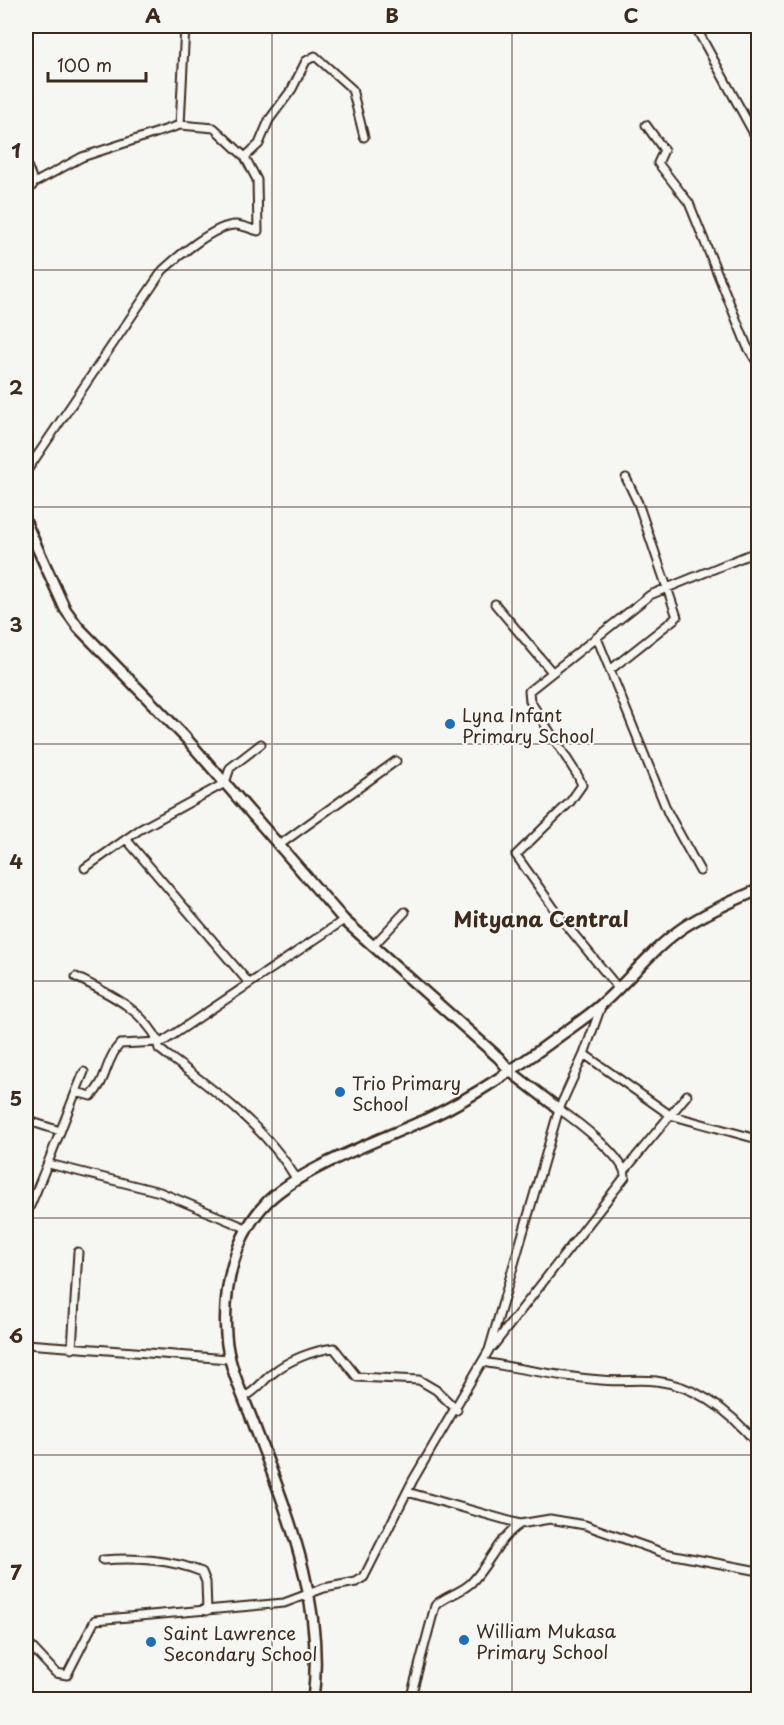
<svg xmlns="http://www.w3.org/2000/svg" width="784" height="1725" viewBox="0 0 784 1725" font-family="'Playpen Sans',sans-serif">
<rect width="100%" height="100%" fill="#f6f6f2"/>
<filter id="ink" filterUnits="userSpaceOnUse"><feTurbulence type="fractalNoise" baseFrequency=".0167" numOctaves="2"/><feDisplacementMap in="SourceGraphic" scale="12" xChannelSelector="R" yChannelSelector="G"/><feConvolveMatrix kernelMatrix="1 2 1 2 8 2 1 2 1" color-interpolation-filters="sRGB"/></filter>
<g filter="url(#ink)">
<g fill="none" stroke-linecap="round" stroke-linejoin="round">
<defs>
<path id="street" d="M695,26l63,115
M180,125l5,-99
M646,125l18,25 -6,13 31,40 58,143 11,18
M245,157l14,-13 10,-24 23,-31 14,-28 9,-5 37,33 12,48
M26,163l8,20
M26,195l8,-12 48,-26 98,-32 34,3 31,29 12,23 1,51c-7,-2 -16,-6 -23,-6 -20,0 -58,32 -72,45l-137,202
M495,604l57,68
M597,638l71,175 32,58
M610,670l67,-53 -39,-114 -12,-25
M126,839l123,144
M278,846l118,-85
M85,868l54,-38 86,-47 5,-15 31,-24
M373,946l32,-34
M618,988l-55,-67 -47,-66 54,-53 12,-17 -4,-9 -48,-75 -1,-10 121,-96 108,-44
M584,1054l86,61 87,24
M76,1092l15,4c16,-14 14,-36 29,-52l39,-2c-18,-34 -50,-48 -83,-65
M26,1120l34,11
M49,1164l111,28 86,36
M625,1170l62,-75
M297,1180c-31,-54 -88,-94 -138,-131l-1,-4 186,-125
M26,1215c21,-47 38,-95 58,-143
M26,1344l203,15
M493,1346l132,-169c2,-18 -50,-57 -66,-68
M72,1349l6,-97
M483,1362c39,7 78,15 118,18 18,2 37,-1 55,1 42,5 76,32 102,64
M244,1397c13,-6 18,-16 29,-24 15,-13 42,-23 61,-25l23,29 62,3 17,10 21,20
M407,1492l113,32 30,-5 35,6 79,28 94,18
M103,1560c32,-3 70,0 99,12l4,10 1,29
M26,1641l30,32 11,2 28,-55 189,-17 40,-15 32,-6 8,-5 49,-97 76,-130 70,-241 25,-55 18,-50
M411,1696l11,4
M410,1700l25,-94c7,-9 24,-12 36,-23 18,-18 27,-45 49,-59
M475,1700h1"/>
<path id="secondary" d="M26,523l39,86 13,18 107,110 159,183 155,138 12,14 48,37
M313,1700c12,-95 -24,-183 -57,-270 -11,-31 -28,-62 -30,-95 -3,-47 8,-100 42,-134 36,-35 116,-62 163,-84 46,-22 86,-50 127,-80 15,-11 31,-21 45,-34 27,-24 50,-55 81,-76 23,-15 48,-26 74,-37"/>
</defs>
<use href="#street" stroke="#3b2a1e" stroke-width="11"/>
<use href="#secondary" stroke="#3b2a1e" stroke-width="14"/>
<use href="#street" stroke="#f6f6f2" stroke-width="7"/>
<use href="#secondary" stroke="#f6f6f2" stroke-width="9"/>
</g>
</g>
<path fill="none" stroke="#3b2a1e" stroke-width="1.5" stroke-opacity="0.55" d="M272,26v1674M512,26v1674M26,270h732M26,507h732M26,744h732M26,981h732M26,1218h732M26,1455h732"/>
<g fill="#1f6fb2" stroke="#f6f6f2" stroke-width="2">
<circle cx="450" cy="724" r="6"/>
<circle cx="340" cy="1092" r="6"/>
<circle cx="464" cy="1640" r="6"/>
<circle cx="151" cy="1642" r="6"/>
</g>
<g text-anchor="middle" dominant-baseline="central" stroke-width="4.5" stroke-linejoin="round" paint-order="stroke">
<g font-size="18" fill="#3b2a1e" stroke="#f6f6f2" text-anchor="start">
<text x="462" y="714">Lyna Infant<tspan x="462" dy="21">Primary School</tspan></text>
<text x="352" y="1082">Trio Primary<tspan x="352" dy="21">School</tspan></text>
<text x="476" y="1630">William Mukasa<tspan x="476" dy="21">Primary School</tspan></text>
<text x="163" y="1632">Saint Lawrence<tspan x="163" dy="21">Secondary School</tspan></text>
</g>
<g font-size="21" font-weight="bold" fill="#3b2a1e" stroke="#f6f6f2">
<text x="541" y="918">Mityana Central</text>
</g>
</g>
<rect width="784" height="1725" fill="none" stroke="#f6f6f2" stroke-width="66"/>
<path d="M48 72v9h98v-9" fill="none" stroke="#3b2a1e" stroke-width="3"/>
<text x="57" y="72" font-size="18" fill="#3b2a1e" stroke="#f6f6f2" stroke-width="4.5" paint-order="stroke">100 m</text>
<rect x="33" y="33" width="718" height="1659" fill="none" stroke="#3b2a1e" stroke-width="2"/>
<g font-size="20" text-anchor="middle" font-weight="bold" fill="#3b2a1e">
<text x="153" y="23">A</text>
<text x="392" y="23">B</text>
<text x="631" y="23">C</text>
<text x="16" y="158">1</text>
<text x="16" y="395">2</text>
<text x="16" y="632">3</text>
<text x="16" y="869">4</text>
<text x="16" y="1106">5</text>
<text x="16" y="1343">6</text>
<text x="16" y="1580">7</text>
</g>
</svg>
